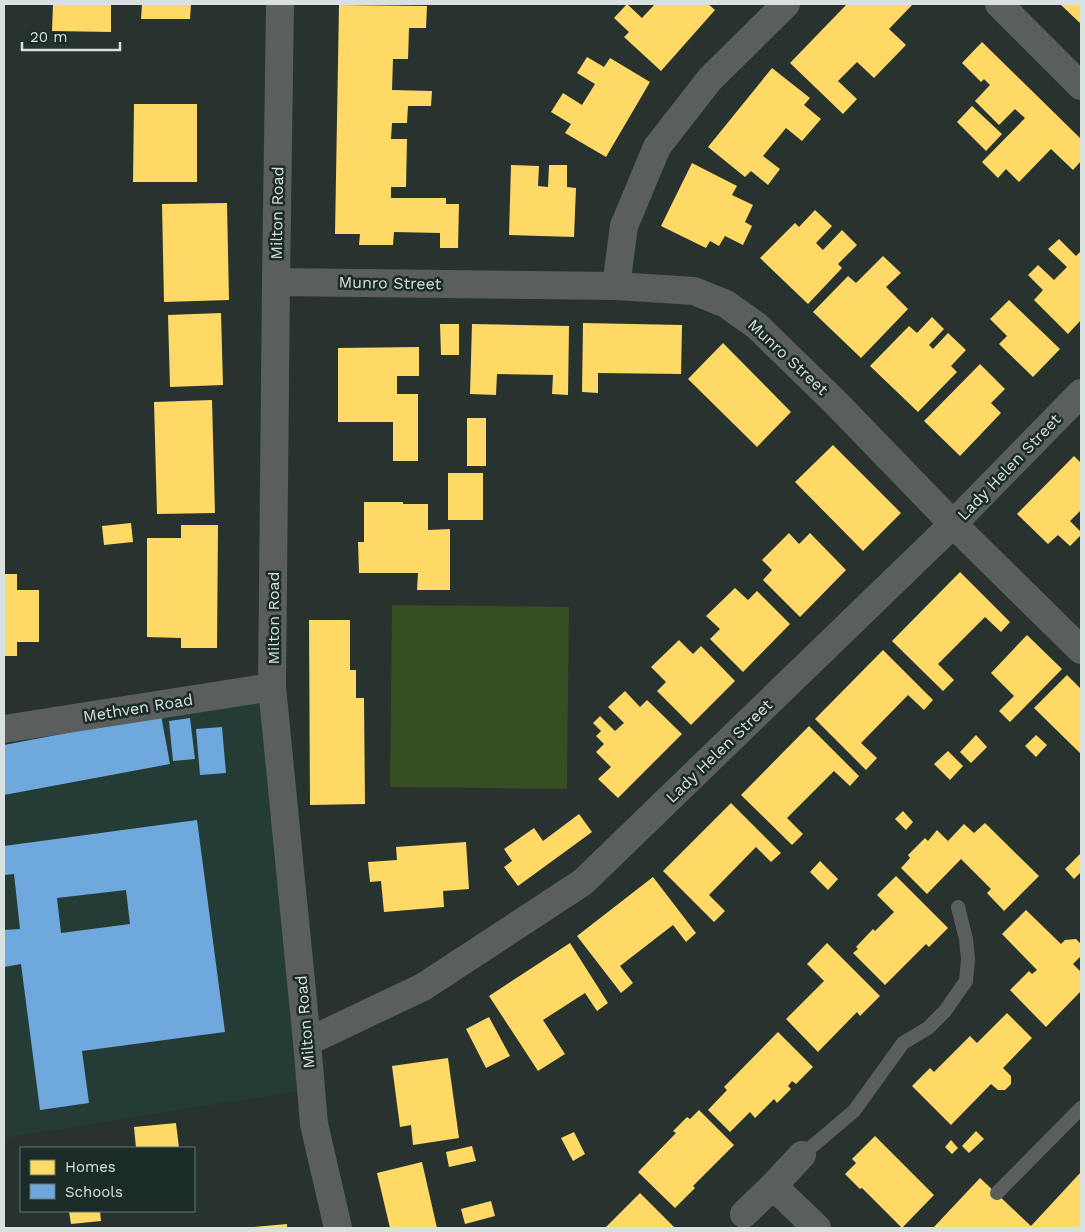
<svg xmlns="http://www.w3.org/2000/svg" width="1085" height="1232" viewBox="0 0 1085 1232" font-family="'Work Sans',sans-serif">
<rect width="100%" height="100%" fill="#28322f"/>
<path fill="#253b36" d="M262,702l37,389 -295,47v-394z"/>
<path fill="#374d22" d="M392,605l177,2 -2,182 -177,-2z"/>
<path fill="#ffd966" d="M53,4h58v28l-59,-1z
M142,4h49l-1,15h-49z
M627,4l15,14 13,-14h53l7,6 -54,61 -37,-34 5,-5 -15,-14z
M847,4h66l-24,25 17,16 -32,33 -17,-16 -19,19 19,18 -14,15 -53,-51z
M1060,4h21v20z
M339,5l88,1 -1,22h-17l-1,31h-15l-1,31 40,1 -1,15h-23l-1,17h-15l-1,16h16l-1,48h-15v11h55v6h13l-1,44h-18v-15l-46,-1 -1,13h-34l1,-11h-25z
M982,42l99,97v22l-8,9 -22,-21 -32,33 -13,-13 -8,9 -16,-16 43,-44 -10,-9 -16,16 -24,-24 15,-16 -6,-6 -3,3 -19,-19z
M587,57l17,10 6,-9 40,24 -44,75 -41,-24 6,-9 -20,-12 12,-19 19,12 13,-21 -18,-11z
M772,68l38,30 -6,7 17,14 -19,22 -16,-13 -23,28 17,13 -12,16 -17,-14 -6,6 -37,-30z
M134,104h63v78h-64z
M972,106l30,28 -16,17 -29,-29z
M692,163l45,23 -5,9 21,10 -8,17 7,4 -9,19 -18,-9 -6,10 -9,-5 -4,7 -45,-22z
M511,165l28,1 -1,20 10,1 1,-22h18v22l9,1 -2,49 -65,-2z
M227,203l2,97 -65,2 -2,-98z
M815,210l17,16 -16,17 7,7 19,-20 15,15 -19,19 4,4 -34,36 -48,-46 35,-35 4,4z
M1059,239l17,17 5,-5v69l-13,14 -34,-34 9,-10 -15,-15 10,-10 16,15 13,-13 -19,-18z
M883,256l18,17 -15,14 22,22 -47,49 -48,-46 35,-36 8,7z
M1009,300l51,49 -27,28 -34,-33 8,-8 -17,-17z
M221,313l2,72 -53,2 -2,-72z
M932,317l12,12 -15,16 4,4 15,-16 18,17 -15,16 6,6 -39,40 -48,-46 39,-40 8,7z
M583,323l99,2 -1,49 -83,-1v20l-16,-1z
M440,324h19v31h-18z
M472,324l97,2 -1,69 -16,-1 1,-19 -56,-1 -1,21 -26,-1z
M723,343l68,69 -34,35 -69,-68z
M419,347v29h-22v18h21v67h-25v-39h-55v-74z
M980,364l25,25 -14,14 10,10 -41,43 -36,-35z
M212,400l3,113 -58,1 -3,-112z
M467,418h19v48h-19z
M833,445l68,68 -38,38 -68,-69z
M1074,456l7,7v47l-11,11 11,11v3l-11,11 -12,-11 -10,9 -31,-30z
M448,473h35v47h-35z
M364,502h39v2h25v26l22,-1v61h-33l1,-17h-59l-1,-31h6z
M131,523l2,19 -29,3 -2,-19z
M181,525h37l-1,123h-36v-10l-34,-1v-99h34z
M789,533l10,11 11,-11 36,37 -46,47 -37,-37 9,-10 -10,-10z
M960,572l50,50 -9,10 -16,-15 -47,47 16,16 -11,11 -51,-50z
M4,574h13v16h22v52h-22v14h-13z
M735,588l13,12 9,-9 33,33 -47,48 -33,-33 10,-10 -14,-13z
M309,620h41v50h6v28h8l1,106 -55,1z
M1027,635l35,34 -52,53 -11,-11 15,-15 -23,-23z
M679,640l14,14 8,-8 34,35 -44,44 -34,-34 9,-9 -15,-15z
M883,650l50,50 -9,10 -16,-15 -47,48 16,15 -11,12 -51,-51z
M1067,675l14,14v65l-47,-46z
M625,691l15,16 7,-7 35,34 -64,64 -20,-19 13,-12 -15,-15 8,-8 -8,-8 5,-5 -8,-8 7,-7 15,15 9,-8 -16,-16z
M809,726l50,50 -9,10 -16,-15 -47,47 16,16 -11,11 -51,-50z
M976,735l11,12 -16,16 -11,-11z
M1036,735l11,10 -11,12 -11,-11z
M948,751l15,15 -13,14 -16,-16z
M731,803l50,50 -10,9 -15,-15 -47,48 16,16 -11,11 -51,-51z
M903,811l10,11 -7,8 -11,-11z
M579,814l13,18 -74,54 -14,-19 8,-6 -8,-12 30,-21 9,13z
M985,823l54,53 -35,35 -17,-18 4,-4 -30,-30 -34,35 -26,-26 9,-10 -2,-3 17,-17 3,3 9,-11 11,11 16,-17 10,9z
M466,842l3,47 -26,2 1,16 -60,5 -3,-31 -11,1 -2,-20 29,-2 -1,-13z
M1081,853v19l-7,7 -9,-10z
M820,861l18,18 -10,11 -18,-18z
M896,876l52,52 -19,19 -3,-3 -41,41 -32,-32 5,-4 -2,-2 17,-18 2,2 19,-19 -17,-17z
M653,877l43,56 -10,9 -13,-17 -53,41 13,17 -12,10 -44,-57z
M1026,910l35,34 4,-4 11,-1 5,5v12l-8,8 8,8v19l-35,36 -36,-37 19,-19 3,3 5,-4 -35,-36z
M570,943l38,60 -11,8 -12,-18 -42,27 22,34 -27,17 -49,-75z
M827,943l53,53 -20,20 -3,-4 -39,40 -32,-33 38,-38 -17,-17z
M1007,1013l25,25 -29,30 8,8v8l-6,6h-7l-7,-6 -40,41 -39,-39 18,-18 4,4 36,-36 7,7z
M489,1017l21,39 -24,12 -20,-39z
M778,1032l35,35 -17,17 -4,-3 -4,5 3,3 -14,14 -3,-4 -19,19 -5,-6 -20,20 -22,-22 19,-20 -3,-3z
M448,1058l11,80 -46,7 -2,-20 -11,2 -8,-61z
M699,1110l35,35 -41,41 2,2 -20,20 -37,-36 38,-39 -3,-2 14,-14 3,2z
M176,1123l3,25h-43l-2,-21z
M976,1131l8,8 -15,14 -7,-7z
M574,1132l11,22 -12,7 -12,-23z
M875,1136l59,59 -32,33 -40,-40 -2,1 -15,-15 11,-11 -4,-4z
M951,1140l7,8 -6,6 -7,-7z
M472,1146l4,15 -27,6 -3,-15z
M422,1162l15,66h-47l-13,-55z
M1081,1172v56h-148l47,-50 51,48z
M640,1193l35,35h-70z
M491,1201l4,15 -30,8 -4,-15z
M69,1211h31l1,10 -30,3z
M287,1224v4h-34v-1z"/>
<path fill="#6fa8dc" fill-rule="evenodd" d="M161,715l9,49 -166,31v-50z
M190,718l5,41 -22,2 -4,-40z
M222,727l4,46 -26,2 -4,-46z
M197,820l28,212 -143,19 7,52 -49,7 -19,-146 -17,3v-37l16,-1 -6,-55 -10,1v-29zM126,890l4,34 -69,9 -4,-35z"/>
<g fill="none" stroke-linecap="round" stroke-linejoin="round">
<path stroke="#5b5e5e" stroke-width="14" d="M802,1155l52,-44 49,-68 25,-15 17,-17 21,-30 2,-22 -2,-20 -8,-32
M997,1193l84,-85"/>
<path stroke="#5b5e5e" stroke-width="28" d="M280,4l-4,278 -4,405 35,355 7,82 24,104
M999,4l82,82
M276,282l340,4 78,5 32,13 31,22 79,77 117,121 128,126
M616,286l8,-60 33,-79 53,-68 76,-75
M4,729l268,-42
M307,1042l116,-55 160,-105 370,-358 128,-131
M773,1186l29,-31
M744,1214l29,-28 44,42"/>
</g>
<g text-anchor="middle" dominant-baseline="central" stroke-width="5" stroke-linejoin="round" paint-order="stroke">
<g font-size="16" fill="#d8e1df" stroke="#1b2b27">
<text transform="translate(277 213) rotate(-89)">Milton Road</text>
<text transform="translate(390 283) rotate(1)">Munro Street</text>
<text transform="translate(788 357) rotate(43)">Munro Street</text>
<text transform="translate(1009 467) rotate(-46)">Lady Helen Street</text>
<text transform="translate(273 618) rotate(-90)">Milton Road</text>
<text transform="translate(138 708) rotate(-9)">Methven Road</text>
<text transform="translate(719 751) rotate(-44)">Lady Helen Street</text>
<text transform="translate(305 1022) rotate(-95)">Milton Road</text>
</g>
</g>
<rect width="1085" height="1232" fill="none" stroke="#d8e1df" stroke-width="10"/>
<rect x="20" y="1147" width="175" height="65" fill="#1b2b27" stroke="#677471"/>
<rect x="30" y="1160" width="25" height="15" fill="#ffd966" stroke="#677471"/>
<text x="65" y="1172" font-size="15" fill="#d8e1df">Homes</text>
<rect x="30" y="1184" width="25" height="15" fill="#6fa8dc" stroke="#677471"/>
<text x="65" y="1197" font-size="15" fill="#d8e1df">Schools</text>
<path d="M22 42v8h98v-8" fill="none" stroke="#d8e1df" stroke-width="2.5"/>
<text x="30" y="42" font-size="15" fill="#d8e1df" stroke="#1b2b27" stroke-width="4" paint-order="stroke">20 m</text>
</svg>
